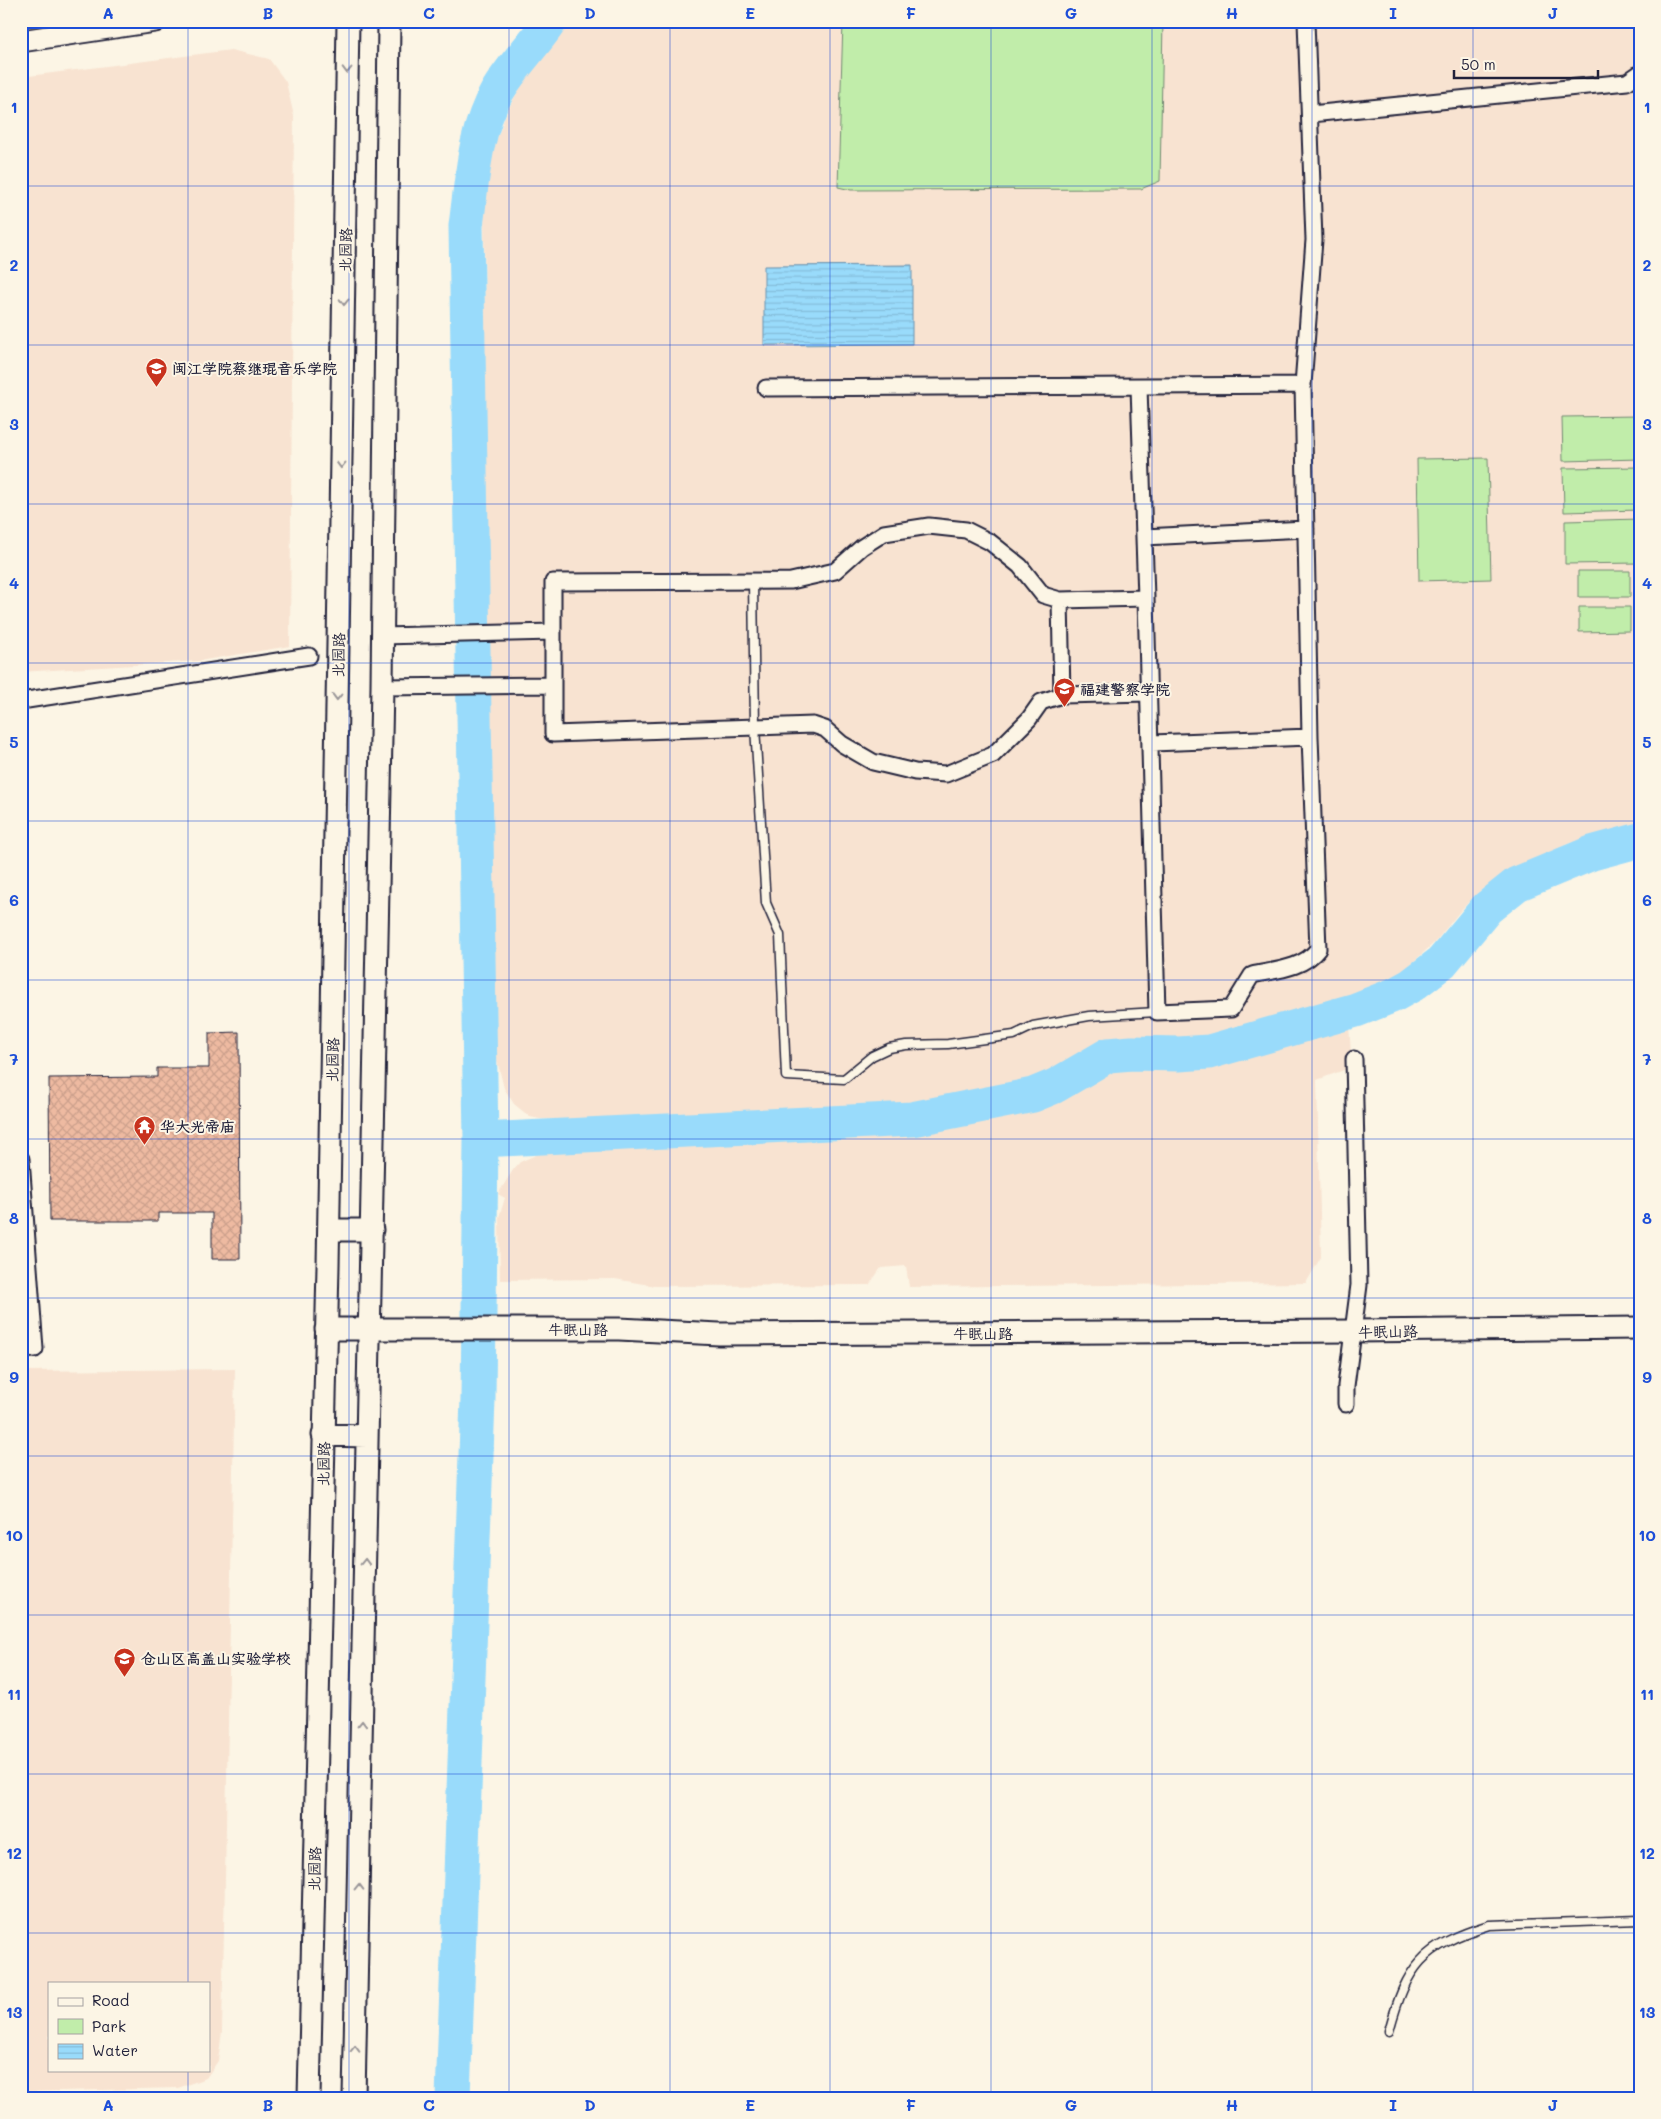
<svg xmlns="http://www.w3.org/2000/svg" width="1661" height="2119" viewBox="0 0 1661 2119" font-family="Mali,'LXGW WenKai TC',sans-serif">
<defs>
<pattern id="water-rules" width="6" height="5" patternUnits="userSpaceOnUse" patternTransform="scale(1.25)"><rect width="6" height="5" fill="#99dbfb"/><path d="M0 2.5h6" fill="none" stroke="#84bcd8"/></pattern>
<pattern id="building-cross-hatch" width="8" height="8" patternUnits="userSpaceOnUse" patternTransform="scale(1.25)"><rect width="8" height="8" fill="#eebaa1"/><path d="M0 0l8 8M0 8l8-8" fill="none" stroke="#cca08c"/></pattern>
</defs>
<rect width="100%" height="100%" fill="#fcf5e5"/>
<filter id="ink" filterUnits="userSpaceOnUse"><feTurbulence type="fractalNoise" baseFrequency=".02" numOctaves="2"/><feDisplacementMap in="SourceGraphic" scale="10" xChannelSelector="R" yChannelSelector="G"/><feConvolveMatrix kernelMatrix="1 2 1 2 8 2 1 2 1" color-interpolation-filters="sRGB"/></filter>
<g filter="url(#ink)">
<path fill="#f8e3d1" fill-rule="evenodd" d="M570,21h1070v802l-70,20 -61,28 -29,20 -19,19 -26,32 -38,35 -25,14 -64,22 6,24 35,-12 3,42 -35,13 4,177 -15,26 -397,4 -3,-21 -25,2 -12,17 -214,1 -40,-7 -115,1 -1,-63 6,-19 -7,-4 15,-24 7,-8 16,-7 11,-3 355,-18 83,-13 62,-18 51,-31 11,-3 16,-4 33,5 42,-3 107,-29 -6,-22 -107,27 -76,-1 -17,3 -44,29 -21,8 -115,24 -305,13h-76l-10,-2 -16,-13 -10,-16 -8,-32 -10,-464 -2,-402 7,-36 17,-45 18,-32z
M231,50l38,9 17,23 8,34 -4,530 -91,15 -178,11v-595z
M235,1369l-13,662 -4,30 -12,17 -28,10 -157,4v-721zM49,1983h160v87h-160z"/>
<path fill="#c1edaa" stroke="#728872" d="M843,21h320l-3,160 -19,8 -290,1 -13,-3z
M1640,416v43l-77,2 -1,-44z
M1488,458l3,121 -72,2 -2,-122z
M1640,467v43l-76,2 -1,-44z
M1640,519v44l-75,1v-43z
M1578,571h52v26h-52z
M1579,607h51v24l-51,1z"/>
<path fill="url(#water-rules)" stroke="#6991ae" d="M912,265v79l-148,1v-79z"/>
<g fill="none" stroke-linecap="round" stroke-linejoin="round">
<path stroke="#99dbfb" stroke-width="35" d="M481,1140l431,-21 121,-24 22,-9 53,-31 24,-2 47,1 30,-2 147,-42 38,-15 18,-10 30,-23 45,-54 30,-24 75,-31 48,-13
M453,2098l25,-699 3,-259 -15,-914c6,-45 8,-94 31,-134 15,-26 37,-47 53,-71"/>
</g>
<path fill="url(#building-cross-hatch)" stroke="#22223b" d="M239,1032l1,227h-28v-46h-54v8h-108l-1,-143 108,-1v-9h52v-35z"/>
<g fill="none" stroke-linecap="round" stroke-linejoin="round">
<defs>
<path id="lane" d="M753,581l2,146 11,176 14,32 6,141 58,3 28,-23 17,-8 17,-3 42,-1 66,-9 19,-9 56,-10 68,-4
M1389,2031c18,-66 33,-85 100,-106l151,-5"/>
<path id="street" d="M1311,114l316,-32 13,-9
M766,388l537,-3
M1144,537l162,-8
M1146,598l11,414 74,-3 21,-34c23,-5 51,-6 66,-26l-8,-212 -7,-352 11,-145 -8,-219
M1060,600l2,95 87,-2
M553,632v53
M382,636l171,-4v-50l238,-1 44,-10 27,-24 22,-14 45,-7 37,4 24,12 30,24 23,29 17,5 86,-2 -7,-211
M382,687l171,-2v49l260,-9 12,4 17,15 31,18 42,10 31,2 47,-19 36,-36 12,-17 21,-7
M21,701l288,-45
M1152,743l158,-6
M21,1159l14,190 -14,1
M1346,1404v-18l13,-101 -5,-226"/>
<path id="secondary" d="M21,41l134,-20
M329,1230h43
M326,1329h293l100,5 634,-3 287,-3
M323,1435l44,1
M309,2098l19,-832 20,-1245
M354,2098l28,-1411 7,-666"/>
</defs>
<use href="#lane" stroke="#22223b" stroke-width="11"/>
<use href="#street" stroke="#22223b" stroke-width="19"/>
<use href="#secondary" stroke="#22223b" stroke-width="25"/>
<use href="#lane" stroke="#fcf5e5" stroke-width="8"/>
<use href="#street" stroke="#fcf5e5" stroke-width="15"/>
<use href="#secondary" stroke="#fcf5e5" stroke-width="21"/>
</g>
<defs><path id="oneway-chevron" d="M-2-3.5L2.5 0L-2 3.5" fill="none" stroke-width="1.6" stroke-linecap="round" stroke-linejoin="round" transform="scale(1.25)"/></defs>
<g stroke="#9a9698">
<use href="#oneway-chevron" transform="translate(347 70) rotate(91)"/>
<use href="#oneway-chevron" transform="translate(344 302) rotate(91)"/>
<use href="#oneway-chevron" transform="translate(341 465) rotate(91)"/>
<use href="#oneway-chevron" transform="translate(337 697) rotate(91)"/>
<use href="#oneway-chevron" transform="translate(365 1562) rotate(-89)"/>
<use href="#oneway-chevron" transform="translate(362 1724) rotate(-89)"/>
<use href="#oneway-chevron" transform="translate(359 1887) rotate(-89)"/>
<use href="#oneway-chevron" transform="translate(355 2049) rotate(-89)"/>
</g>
</g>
<path fill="none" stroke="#1d4ed8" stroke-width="1" stroke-opacity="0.55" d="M188,21v1962M349,21v2077M509,21v2077M670,21v2077M830,21v2077M991,21v2077M1152,21v2077M1312,21v2077M1473,21v2077M21,186h1619M21,345h1619M21,504h1619M21,663h1619M21,821h1619M21,980h1619M21,1139h1619M21,1298h1619M21,1456h1619M21,1615h1619M21,1774h1619M21,1933h1619M188,2070v28"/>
<defs>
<symbol id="university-pin" viewBox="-11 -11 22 30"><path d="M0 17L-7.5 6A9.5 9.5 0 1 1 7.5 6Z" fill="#c8321e" stroke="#fcf5e5"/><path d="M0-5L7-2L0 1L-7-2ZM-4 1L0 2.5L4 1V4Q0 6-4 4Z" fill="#fff"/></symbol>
<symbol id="temple-pin" viewBox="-11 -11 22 30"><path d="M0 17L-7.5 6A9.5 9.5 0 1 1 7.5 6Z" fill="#c8321e" stroke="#fcf5e5"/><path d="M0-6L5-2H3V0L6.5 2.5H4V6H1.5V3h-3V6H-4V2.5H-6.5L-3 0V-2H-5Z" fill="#fff"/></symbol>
<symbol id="school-pin" viewBox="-11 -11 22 30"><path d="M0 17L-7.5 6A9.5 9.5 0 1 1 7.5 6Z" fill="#c8321e" stroke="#fcf5e5"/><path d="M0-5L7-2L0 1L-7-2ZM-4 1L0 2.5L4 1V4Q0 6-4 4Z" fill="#fff"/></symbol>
</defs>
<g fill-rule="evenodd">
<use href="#university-pin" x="144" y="356" width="25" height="34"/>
<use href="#university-pin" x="1052" y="676" width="25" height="34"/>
<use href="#temple-pin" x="132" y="1114" width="25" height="34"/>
<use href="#school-pin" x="112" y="1646" width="25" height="34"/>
</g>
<g text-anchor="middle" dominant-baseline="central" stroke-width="4" stroke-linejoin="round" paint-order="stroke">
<g font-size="15" fill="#22223b" stroke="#fcf5e5">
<text transform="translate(345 250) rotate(-89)">北园路</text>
<text transform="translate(338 655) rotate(-89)">北园路</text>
<text transform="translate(332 1060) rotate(-89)">北园路</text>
<text x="578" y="1329">牛眠山路</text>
<text transform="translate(1388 1331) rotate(-1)">牛眠山路</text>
<text x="983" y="1333">牛眠山路</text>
<text transform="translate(323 1464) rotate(-89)">北园路</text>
<text transform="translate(314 1869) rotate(-89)">北园路</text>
</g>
<g font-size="15" font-weight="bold" fill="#22223b" stroke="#fcf5e5" text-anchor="start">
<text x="172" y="368">闽江学院蔡继琨音乐学院</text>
<text x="1080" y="689">福建警察学院</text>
<text x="160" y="1126">华大光帝庙</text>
<text x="141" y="1658">仓山区高盖山实验学校</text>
</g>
</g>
<rect width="1661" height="2119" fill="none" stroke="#fcf5e5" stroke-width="55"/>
<rect x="48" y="1982" width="162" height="90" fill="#fcf5e5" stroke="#a5a1a1"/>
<rect x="58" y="1998" width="25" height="8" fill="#fcf5e5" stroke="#a5a1a1"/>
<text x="92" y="2006" font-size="15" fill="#22223b">Road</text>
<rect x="58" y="2019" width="25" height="15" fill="#c1edaa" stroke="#a5a1a1"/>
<text x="92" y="2032" font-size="15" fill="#22223b">Park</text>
<rect x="58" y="2044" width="25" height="15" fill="url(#water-rules)" stroke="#a5a1a1"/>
<text x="92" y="2056" font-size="15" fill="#22223b">Water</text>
<path d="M1454 70v8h144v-8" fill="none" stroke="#22223b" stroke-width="2.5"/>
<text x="1461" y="70" font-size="15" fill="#22223b" stroke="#fcf5e5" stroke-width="4" paint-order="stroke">50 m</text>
<rect x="28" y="28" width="1606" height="2064" fill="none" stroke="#1d4ed8" stroke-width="2"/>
<g font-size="16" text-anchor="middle" font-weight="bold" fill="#1d4ed8">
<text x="108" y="19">A</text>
<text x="268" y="19">B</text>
<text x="429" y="19">C</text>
<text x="590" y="19">D</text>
<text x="750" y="19">E</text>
<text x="911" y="19">F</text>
<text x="1071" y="19">G</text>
<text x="1232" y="19">H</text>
<text x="1393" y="19">I</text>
<text x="1553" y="19">J</text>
<text x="14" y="113">1</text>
<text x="1647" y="113">1</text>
<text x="14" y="271">2</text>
<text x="1647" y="271">2</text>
<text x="14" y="430">3</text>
<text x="1647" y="430">3</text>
<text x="14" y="589">4</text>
<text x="1647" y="589">4</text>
<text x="14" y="748">5</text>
<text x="1647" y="748">5</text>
<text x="14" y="906">6</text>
<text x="1647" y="906">6</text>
<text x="14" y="1065">7</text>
<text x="1647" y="1065">7</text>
<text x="14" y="1224">8</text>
<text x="1647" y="1224">8</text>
<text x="14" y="1383">9</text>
<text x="1647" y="1383">9</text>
<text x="14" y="1541">10</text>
<text x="1647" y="1541">10</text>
<text x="14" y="1700">11</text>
<text x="1647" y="1700">11</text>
<text x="14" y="1859">12</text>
<text x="1647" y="1859">12</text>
<text x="14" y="2018">13</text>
<text x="1647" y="2018">13</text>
<text x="108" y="2111">A</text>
<text x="268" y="2111">B</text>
<text x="429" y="2111">C</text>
<text x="590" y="2111">D</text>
<text x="750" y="2111">E</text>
<text x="911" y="2111">F</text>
<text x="1071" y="2111">G</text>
<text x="1232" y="2111">H</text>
<text x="1393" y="2111">I</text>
<text x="1553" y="2111">J</text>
</g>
</svg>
